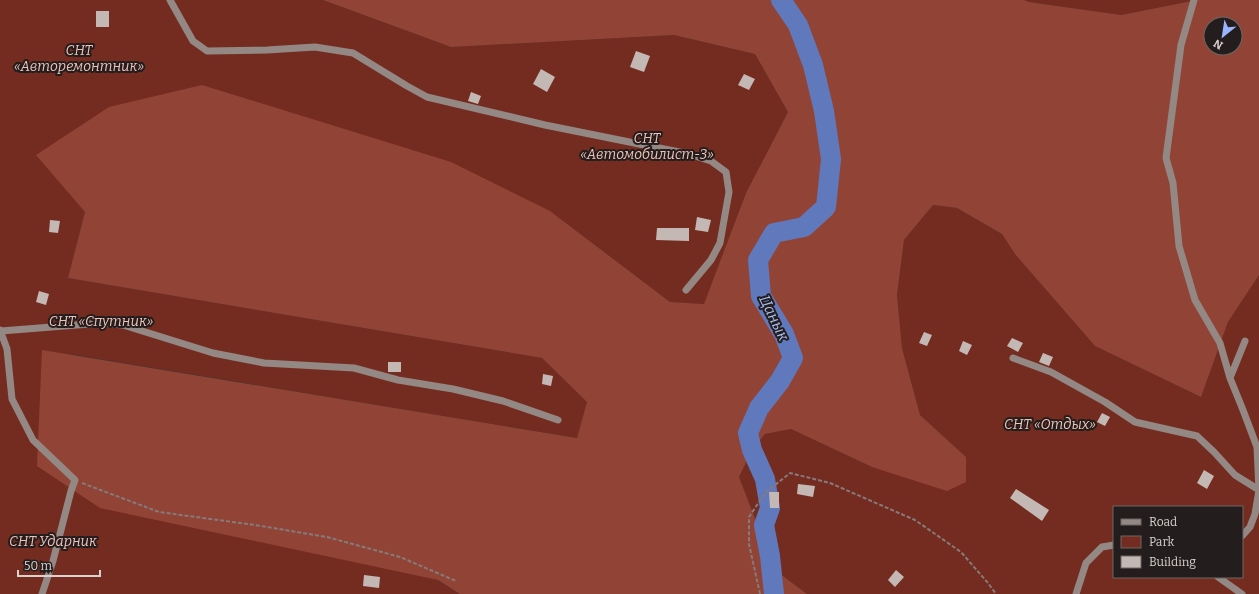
<svg xmlns="http://www.w3.org/2000/svg" width="1259" height="594" viewBox="0 0 1259 594" font-family="Bitter,serif">
<rect width="100%" height="100%" fill="#3f3533"/>
<path fill="#752c20" fill-rule="evenodd" d="M0,0h323l128,47 223,-12 81,19 33,58 -42,81 -41,111 -35,-2 -120,-91 -513,-56 48,57 -17,66 474,80 45,44 -10,36 -507,-84 390,240h-460z
M1024,0h173l-76,15 -92,-13z
M933,205l24,3 45,26 13,20 80,92 106,51 27,-75 31,-47v319h-452l-32,-24 -36,-93 13,-27 13,-16 26,-5 81,38 94,-10 -46,-42 -18,-67 -5,-53 7,-55zM1114,507h128v70h-128z"/>
<path fill="#914436" fill-rule="evenodd" d="M323,0h701l5,2 92,13 76,-15h62v275l-31,47 -27,75 -106,-51 -80,-92 -13,-20 -45,-26 -24,-3 -29,35 -7,55 5,53 18,67 46,42v25l-19,9 -75,-24 -81,-38 -26,5 -13,16 -13,27 36,93 32,24h-347l-22,-14 -338,-72 -63,-42 5,-116 535,88 10,-36 -45,-44 -474,-80 17,-66 -49,-57 73,-48 93,-22 249,77 99,49 120,91 34,2 42,-111 42,-81 -33,-58 -81,-19 -223,12zM1211,24h24v24h-24z"/>
<g fill="none" stroke-linecap="round" stroke-linejoin="round">
<path stroke="#6079bc" stroke-width="20" d="M774,594l-4,-38 -6,-31 6,-17 -5,-29 -13,-29 -4,-17 11,-25 21,-27 13,-23 -9,-24 -23,-38 -3,-36 16,-27 30,-6 22,-20 5,-48 -7,-48 -11,-46 -15,-40 -17,-25"/>
</g>
<path fill="#c4b8b5" d="M96,11h13v16h-13z
M636,51l14,5 -6,16 -14,-5z
M541,69l14,8 -8,15 -14,-8z
M744,74l11,5 -6,11 -11,-5z
M471,92l10,4 -3,8 -10,-3z
M697,217l14,3 -3,12 -13,-2z
M50,220l10,1 -2,12 -9,-1z
M657,228h32v13l-33,-1z
M39,291l10,3 -3,11 -10,-3z
M924,332l8,3 -5,11 -8,-3z
M1012,338l11,5 -5,9 -11,-6z
M963,341l9,4 -5,10 -8,-4z
M1043,353l10,4 -4,9 -10,-4z
M388,362h13v10h-13z
M543,374l10,2 -2,10 -9,-2z
M1102,413l8,4 -5,9 -8,-4z
M1204,470l10,6 -7,13 -10,-6z
M798,484l17,2 -2,11 -16,-3z
M1016,489l33,21 -7,11 -32,-23z
M769,492h10v16h-9z
M896,570l8,7 -9,10 -7,-7z
M364,575l16,2 -1,11 -16,-2z"/>
<g fill="none" stroke-linecap="round" stroke-linejoin="round">
<path stroke="#847b7a" stroke-width="2" stroke-dasharray="4 2" stroke-linecap="butt" d="M82,483l77,29 96,13 72,12 73,20 56,24
M760,594l-11,-50v-27l16,-24 25,-20 40,10 85,37 46,32 27,31 8,11"/>
<path stroke="#948885" stroke-width="7" d="M170,0l23,41 14,10 60,-1 48,-3 38,6 54,33 20,11 118,28 144,29 22,7 15,11 3,20 -9,51 -9,17 -25,30
M1194,0l-13,45 -15,113 7,25 6,63 16,54 25,43 10,35
M0,330l7,19 5,50 21,41 42,40 -4,11 -18,70 -11,33
M1,331l101,-8 21,2 90,28 51,10 90,5 44,12 55,9 50,12 55,19
M1013,358l38,14 54,30 30,20 62,14 17,16 21,23 24,15
M1242,536l8,-9 5,-13 4,-24 -2,-43 -14,-37 -13,-32 15,-37
M1218,577l24,17
M1076,594l10,-31 16,-16 12,-2"/>
</g>
<g text-anchor="middle" dominant-baseline="central" stroke-width="4" stroke-linejoin="round" paint-order="stroke">
<g font-size="14" font-style="italic" fill="#f0c2b8" stroke="#231e1d">
<text x="79" y="50">СНТ<tspan x="79" dy="16">«Авторемонтник»</tspan></text>
<text x="647" y="138">СНТ<tspan x="647" dy="16">«Автомобилист-3»</tspan></text>
<text x="101" y="321">СНТ «Спутник»</text>
<text x="1050" y="424">СНТ «Отдых»</text>
<text x="53" y="541">СНТ Ударник</text>
</g>
<g font-size="15" font-style="italic" fill="#a9bff6" stroke="#231e1d">
<text transform="translate(774 318) rotate(64)">Цанык</text>
</g>
</g>
<rect x="1113" y="506" width="130" height="72" fill="#231e1d" stroke="#6c6665"/>
<rect x="1121" y="519" width="20" height="6" fill="#948885" stroke="#6c6665"/>
<text x="1149" y="526" font-size="12" fill="#d9d2d1">Road</text>
<rect x="1121" y="536" width="20" height="12" fill="#752c20" stroke="#6c6665"/>
<text x="1149" y="546" font-size="12" fill="#d9d2d1">Park</text>
<rect x="1121" y="556" width="20" height="12" fill="#c4b8b5" stroke="#6c6665"/>
<text x="1149" y="566" font-size="12" fill="#d9d2d1">Building</text>
<g transform="translate(1223 36) rotate(210)"><circle r="19" fill="#231e1d" stroke="#6c6665"/>
<path d="M0-3L7 15L0 10L-7 15Z" fill="#99b5fd"/>
<text y="-6" font-size="11" font-weight="bold" text-anchor="middle" fill="#d9d2d1">N</text>
</g>
<path d="M18 570v6h82v-6" fill="none" stroke="#d9d2d1" stroke-width="2"/>
<text x="24" y="570" font-size="12" fill="#d9d2d1" stroke="#231e1d" stroke-width="3" paint-order="stroke">50 m</text>
</svg>
